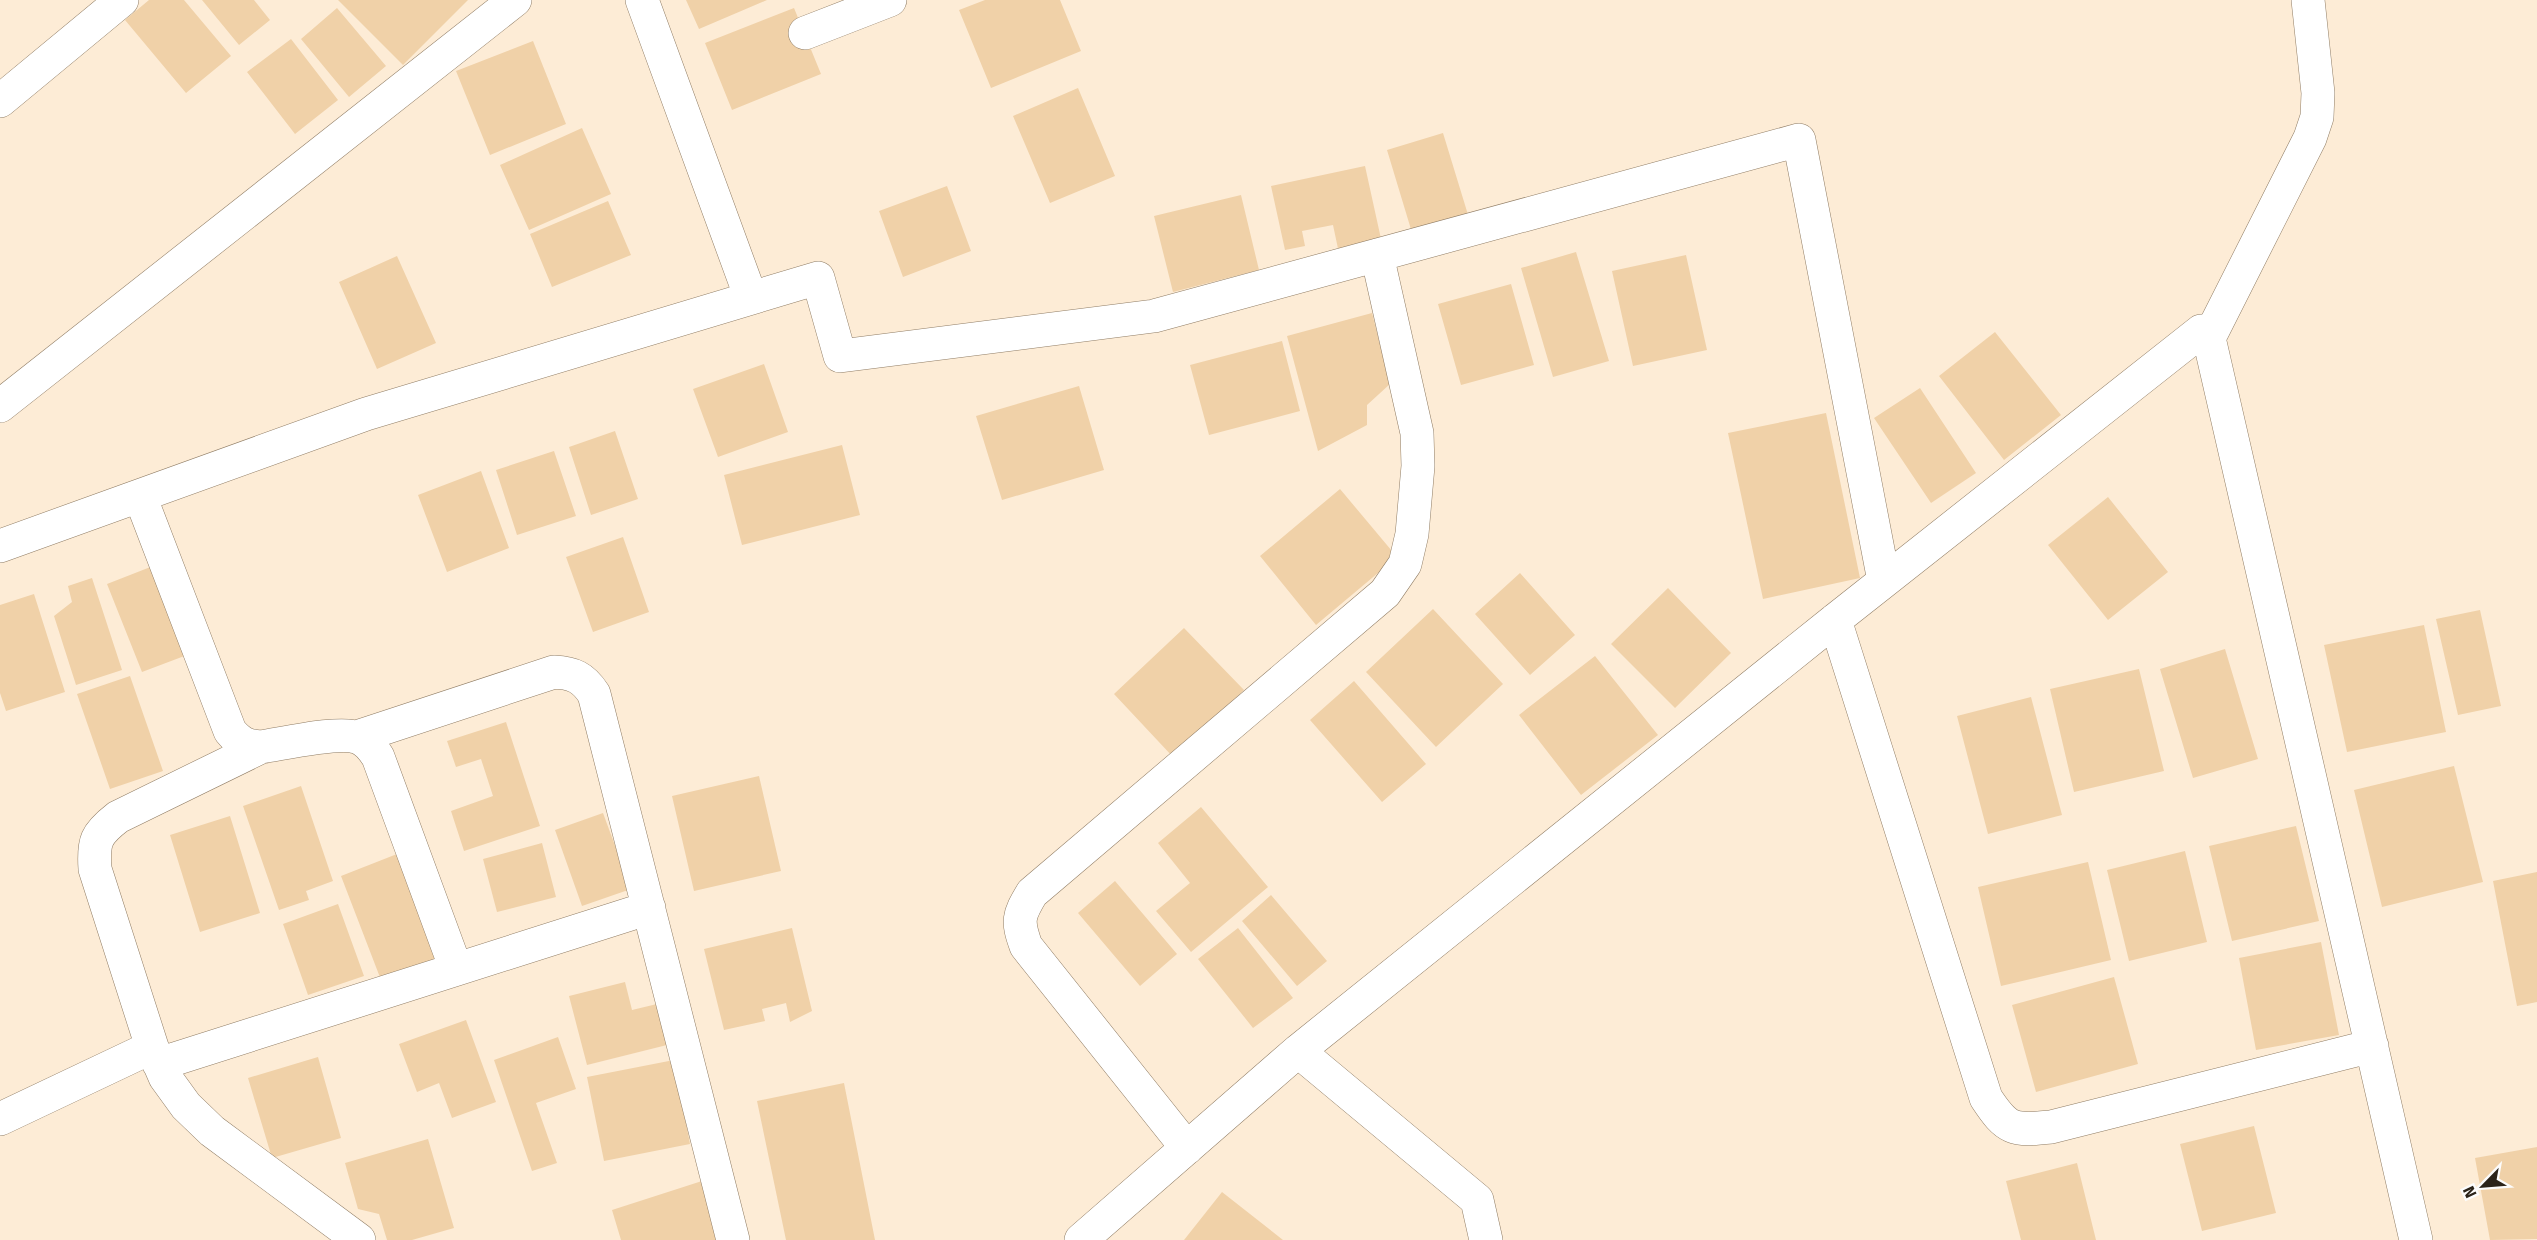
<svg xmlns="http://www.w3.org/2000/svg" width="2537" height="1240" viewBox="0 0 2537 1240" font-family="'Fira Sans',sans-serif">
<rect width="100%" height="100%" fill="#fdecd6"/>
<path fill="#f0d1a8" d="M149,0h35l47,56 -45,37 -61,-73z
M202,0h52l16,20 -31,25z
M338,0h130l-65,65z
M686,0h81l-68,29z
M985,0h75l21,51 -90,37 -32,-78z
M337,8l49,58 -37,31 -48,-58z
M794,8l27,66 -89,36 -27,-67z
M291,39l47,61 -43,34 -48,-62z
M533,41l33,83 -76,31 -34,-84z
M1078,88l37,88 -65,27 -37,-87z
M582,128l29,66 -82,36 -29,-65z
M1443,133l26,85 -56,18 -26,-86z
M1365,166l18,82 -43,10 -7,-33 -31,6 3,15 -20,4 -14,-64z
M947,186l24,65 -68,26 -24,-66z
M1241,195l18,75 -86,22 -19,-76z
M608,201l23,54 -79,32 -22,-53z
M1576,252l33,109 -56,16 -32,-109z
M1686,255l21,95 -74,16 -21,-95z
M397,256l39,87 -59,26 -38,-87z
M1511,284l23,81 -73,20 -23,-81z
M1372,313l18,71 -23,21v20l-49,26 -31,-115z
M1995,332l66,83 -57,45 -65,-84z
M1282,341l18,70 -91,24 -19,-70z
M764,364l24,68 -70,25 -25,-68z
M1079,386l25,84 -102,30 -26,-84z
M1920,388l56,85 -45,30 -57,-85z
M1826,413l34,165 -97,21 -35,-166z
M615,431l23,68 -47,16 -22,-68z
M842,445l18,70 -118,30 -18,-70z
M554,451l22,65 -59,19 -21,-65z
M481,471l28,77 -62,24 -29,-77z
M1340,489l57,68 -81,68 -56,-69z
M2108,497l60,75 -60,48 -60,-75z
M623,537l26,75 -56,20 -27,-75z
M153,566l34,89 -45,17 -35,-88z
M1520,573l55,62 -45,40 -55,-61z
M92,578l30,92 -46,15 -22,-69 18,-14 -4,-16z
M1668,588l63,65 -56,55 -64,-64z
M34,594l31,98 -59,19 -6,-18v-88z
M1433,609l70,75 -67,63 -70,-75z
M2480,610l21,96 -43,9 -22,-96z
M2424,625l22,107 -99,20 -23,-107z
M1184,628l60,62 -71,67 -59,-63z
M2225,649l33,110 -65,19 -33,-109z
M1595,656l63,79 -77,60 -62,-80z
M2139,669l25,102 -90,21 -24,-103z
M130,676l33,95 -53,18 -33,-95z
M1354,681l72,83 -44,38 -72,-82z
M2031,697l31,118 -74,19 -31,-118z
M506,722l34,104 -76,25 -13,-40 42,-15 -12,-37 -25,8 -9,-26z
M2454,766l29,116 -101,25 -28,-117z
M759,776l22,95 -87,20 -22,-95z
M301,786l32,95 -27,10 3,9 -30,10 -36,-104z
M1201,807l67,80 -77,65 -35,-41 34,-28 -32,-40z
M603,813l28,76 -49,17 -27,-76z
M230,816l30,97 -60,19 -30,-97z
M2296,826l23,95 -87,20 -23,-95z
M542,843l14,54 -59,15 -14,-53z
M2185,851l22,91 -78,19 -22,-91z
M397,854l40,105 -56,21 -40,-104z
M2088,862l23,98 -110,26 -23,-99z
M2537,872v130l-20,4 -24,-125z
M1115,881l62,73 -37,32 -62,-73z
M1271,895l56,66 -30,25 -55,-65z
M338,904l26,72 -56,19 -25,-71z
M792,928l20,83 -22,11 -4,-19 -24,6 3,12 -41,9 -20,-81z
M1238,928l55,70 -40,30 -55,-69z
M2321,942l18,93 -83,15 -17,-92z
M2114,977l24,87 -102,28 -24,-87z
M625,982l7,28 25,-6 10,41 -80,20 -18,-69z
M466,1020l30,82 -44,16 -13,-35 -22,9 -18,-48z
M558,1037l18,52 -40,14 21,60 -25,8 -38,-111z
M318,1057l23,81 -69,20 -24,-80z
M674,1060l16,84 -86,17 -17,-84z
M844,1083l31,157h-89l-29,-139z
M2254,1126l22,87 -74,18 -22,-87z
M428,1139l26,89 -42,12h-25l-8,-26 -21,-5 -13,-46z
M2537,1147v92l-47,1 -15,-82z
M2077,1163l19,77h-75l-15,-59z
M702,1181l19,59h-100l-9,-30z
M1222,1192l61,48h-99z"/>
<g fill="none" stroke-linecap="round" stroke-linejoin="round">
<defs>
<path id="minor" d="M642,0l109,298
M805,33l85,-33
M0,101l122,-101
M2209,338l101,-200 7,-21 1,-24 -10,-93
M0,406l515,-406
M140,496l90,235c9,11 16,15 31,16 21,-3 80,-17 98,-9 9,4 14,11 19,19l78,212
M0,546l366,-132 452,-136 22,78 314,-40 645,-176 85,441
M1835,620l151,478c21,32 27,33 65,29l321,-81
M357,737l197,-65c19,1 29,5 40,22l139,546
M261,747l-143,70c-22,17 -25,24 -23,52l57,178 13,30 21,29 26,25 147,109
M1298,1051l537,-431 366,-289 8,7 207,902
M159,1064l490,-156
M0,1119l152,-72
M1187,1148l-161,-202c-9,-25 -8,-30 6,-53l353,-300 20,-29 7,-30 6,-68 -1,-33 -40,-178
M1081,1240l217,-189 179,149 9,40"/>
</defs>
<use href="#minor" stroke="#907d65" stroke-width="34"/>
<use href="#minor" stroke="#fff" stroke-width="33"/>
</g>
<g transform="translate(2483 1186) rotate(245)" stroke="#fcfcfc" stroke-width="4.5" paint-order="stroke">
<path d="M0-4.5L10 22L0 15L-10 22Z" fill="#2b2319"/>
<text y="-9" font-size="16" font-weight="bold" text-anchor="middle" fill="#2b2319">N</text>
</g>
</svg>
